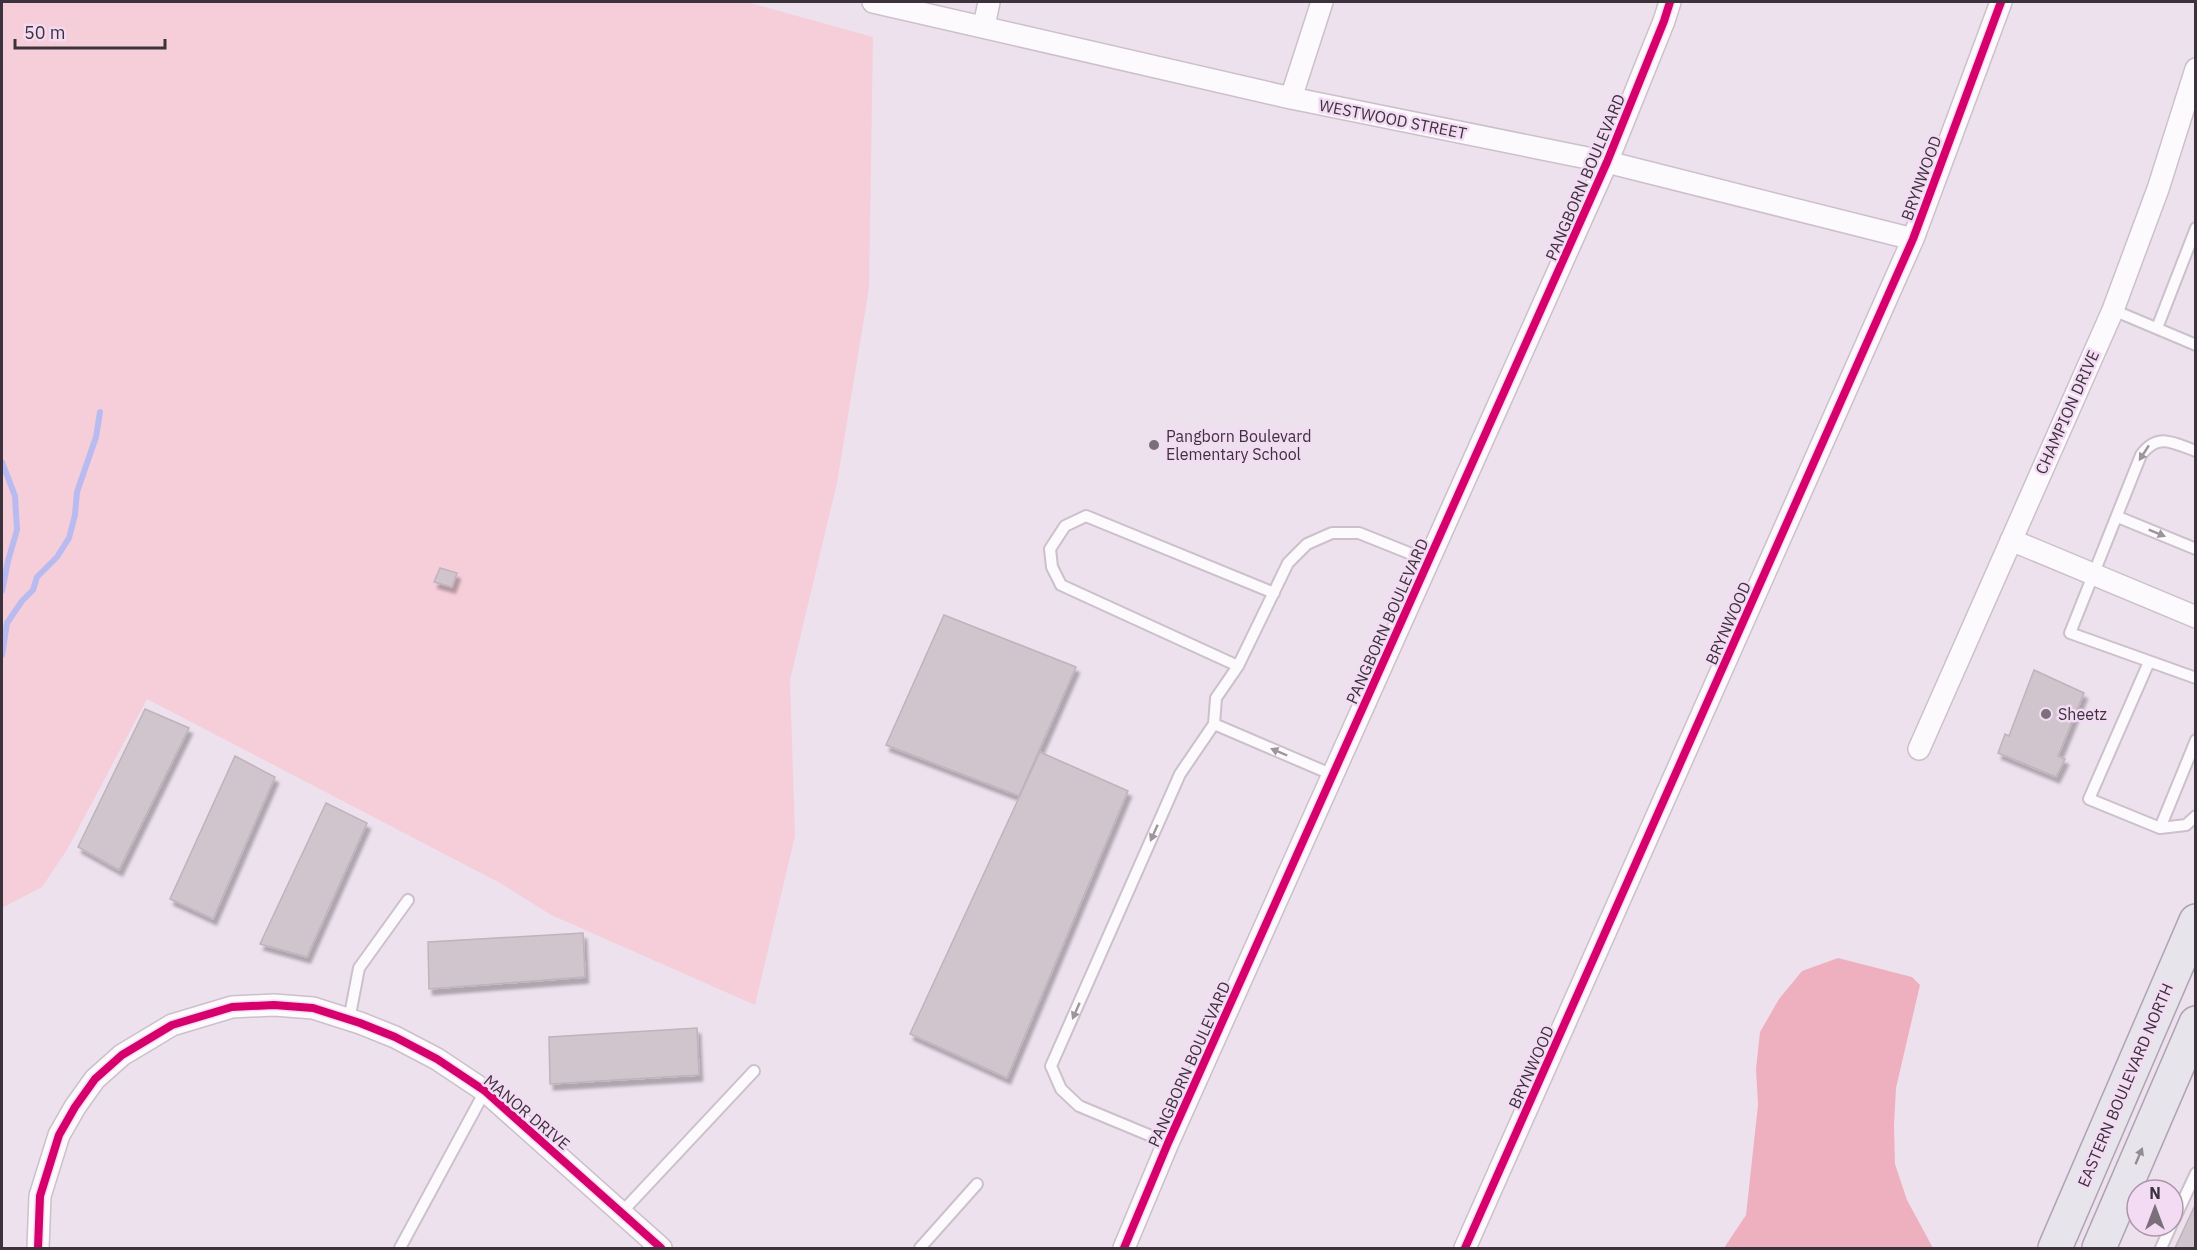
<svg xmlns="http://www.w3.org/2000/svg" width="2197" height="1250" viewBox="0 0 2197 1250" font-family="'IBM Plex Sans',sans-serif">
<defs>
<filter id="shadow"><feDropShadow dx="3.5" dy="6" stdDeviation="1.5" flood-color="#0004"/></filter>
</defs>
<rect width="100%" height="100%" fill="#eee1ee"/>
<path fill="#f6ced9" d="M2,2h745l126,35 -4,251 -32,195 -47,197 5,156 -40,169 -204,-90 -51,-32 -353,-184 -80,151 -25,37 -40,21z"/>
<path fill="#eeb0be" d="M1838,958l74,19 8,8 -24,103 -2,37 1,39 12,36 26,48h-209l22,-33 12,-110 -2,-36 4,-37 19,-33 23,-28z"/>
<g fill="none" stroke-linecap="round" stroke-linejoin="round">
<path stroke="#b9bbf0" stroke-width="6" d="M2,462l13,34 2,34 -9,31 -6,30
M2,655l5,-32 15,-22 11,-11 4,-13 20,-20 12,-19 6,-23 2,-23 19,-55 4,-25"/>
</g>
<path fill="#d0c4cd" stroke="#bfb3bc" stroke-width="1.5" filter="url(#shadow)" d="M440,568l17,5 -5,14 -18,-5z
M944,615l132,52 -57,129 -133,-51z
M2034,670l50,23 -26,63 7,3 -9,18 -58,-24 7,-19 4,2z
M145,709l44,19 -70,142 -41,-23z
M1040,752l88,39 -121,287 -97,-44z
M235,756l40,21 -62,142 -43,-20z
M326,803l41,20 -60,134 -47,-13z
M583,933l2,44 -156,12 -1,-47z
M697,1028l2,47 -149,9 -1,-47z
M2196,1203v45h-21z"/>
<g fill="none" stroke-linecap="round" stroke-linejoin="round">
<defs>
<path id="service" d="M2113,310l83,35
M2157,328l39,-100
M2196,451c-23,-8 -38,-19 -55,4l-71,178 126,45
M2118,517l78,32
M2149,662l-60,137 71,29 36,-88
M1238,666l-177,-81 -9,-18 -2,-18 15,-23 21,-10 188,77
M1214,724l2,-26 22,-32 50,-103 19,-19 25,-11h27l70,28
M2160,828l26,-3 10,-9
M349,1020l10,-52 49,-68
M1168,1143l-89,-37 -18,-17 -10,-23 129,-292 34,-50 119,51
M621,1213l133,-142
M2173,1222l23,-49
M400,1248l85,-157
M920,1248l57,-64
M2161,1248l10,-22"/>
<path id="minor" d="M873,2l418,96 316,64 306,77
M984,26l5,-24
M1291,98l31,-96
M2011,540l185,77
M1919,749l194,-439 45,-121 38,-120
M38,1248l2,-52 19,-61 16,-28 20,-28 27,-24 50,-30 60,-18 42,-2 39,3 47,15 35,14 42,22 48,32 176,157
M1124,1248l44,-105 439,-981 57,-141 6,-19
M1465,1248l448,-1009 88,-237"/>
<path id="primary" d="M2055,1248l141,-327
M2099,1248l97,-225"/>
</defs>
<use href="#service" stroke="#cbc0cb" stroke-width="14"/>
<use href="#minor" stroke="#cbc0cb" stroke-width="24"/>
<use href="#primary" stroke="#aea4b3" stroke-width="36"/>
<use href="#service" stroke="#fcfafc" stroke-width="10"/>
<use href="#minor" stroke="#fcfafc" stroke-width="21"/>
<use href="#primary" stroke="#e8e4eb" stroke-width="33"/>
<defs>
<path id="cycleway" d="M38,1248l2,-52 19,-61 16,-28 20,-28 27,-24 50,-30 60,-18 42,-2 39,3 47,15 35,14 42,22 48,32 176,157
M1124,1248l44,-105 439,-981 57,-141 6,-19
M1465,1248l448,-1009 88,-237"/>
</defs>
<use href="#cycleway" stroke="#f3dbf4" stroke-width="11"/>
<use href="#cycleway" stroke="#d6006c" stroke-width="8"/>
</g>
<defs><path id="oneway-solid" d="M-6-.8H1V-3.2L6.5 0L1 3.2V.8H-6Z" transform="scale(1.5)"/></defs>
<g fill="#9c969c">
<use href="#oneway-solid" transform="translate(2144 453) rotate(123)"/>
<use href="#oneway-solid" transform="translate(2157 533) rotate(22)"/>
<use href="#oneway-solid" transform="translate(1279 752) rotate(-157)"/>
<use href="#oneway-solid" transform="translate(1154 833) rotate(114)"/>
<use href="#oneway-solid" transform="translate(1076 1011) rotate(114)"/>
</g>
<use fill="#928b94" href="#oneway-solid" transform="translate(2139 1156) rotate(-67)"/>
<g fill="#7a6f7a" stroke="#f3dbf4" stroke-width="2">
<circle cx="1154" cy="445" r="6"/>
<circle cx="2046" cy="714" r="6"/>
</g>
<g text-anchor="middle" dominant-baseline="central" stroke-width="5" stroke-linejoin="round" paint-order="stroke">
<g font-size="16" fill="#3c323c" stroke="#f3dbf4">
<text transform="translate(1393 119) rotate(11)">WESTWOOD STREET</text>
<text transform="translate(1585 177) rotate(-67)">PANGBORN BOULEVARD</text>
<text transform="translate(1921 178) rotate(-70)">BRYNWOOD</text>
<text transform="translate(2067 412) rotate(-66)">CHAMPION DRIVE</text>
<text transform="translate(1387 621) rotate(-66)">PANGBORN BOULEVARD</text>
<text transform="translate(1728 623) rotate(-66)">BRYNWOOD</text>
<text transform="translate(1189 1064) rotate(-66)">PANGBORN BOULEVARD</text>
<text transform="translate(1531 1067) rotate(-66)">BRYNWOOD</text>
<text transform="translate(2125 1085) rotate(-67)">EASTERN BOULEVARD NORTH</text>
<text transform="translate(527 1112) rotate(40)">MANOR DRIVE</text>
</g>
<g font-size="16" fill="#3c323c" stroke="#f3dbf4" text-anchor="start">
<text x="1166" y="436">Pangborn Boulevard<tspan x="1166" dy="18">Elementary School</tspan></text>
<text x="2058" y="714">Sheetz</text>
</g>
</g>
<rect width="2197" height="1250" fill="none" stroke="#3c323c" stroke-width="6"/>
<g transform="translate(2155 1208)"><circle r="28" fill="#f3dbf4" stroke="#aa97aa" stroke-width="1.5"/>
<path d="M0-4.5L10 22L0 15L-10 22Z" fill="#7a6f7a"/>
<text y="-9" font-size="16" font-weight="bold" text-anchor="middle" fill="#3c323c">N</text>
</g>
<path d="M15 39v9h150v-9" fill="none" stroke="#3c323c" stroke-width="3"/>
<text x="24" y="39" font-size="18" fill="#3c323c" stroke="#f3dbf4" stroke-width="4.5" paint-order="stroke">50 m</text>
</svg>
